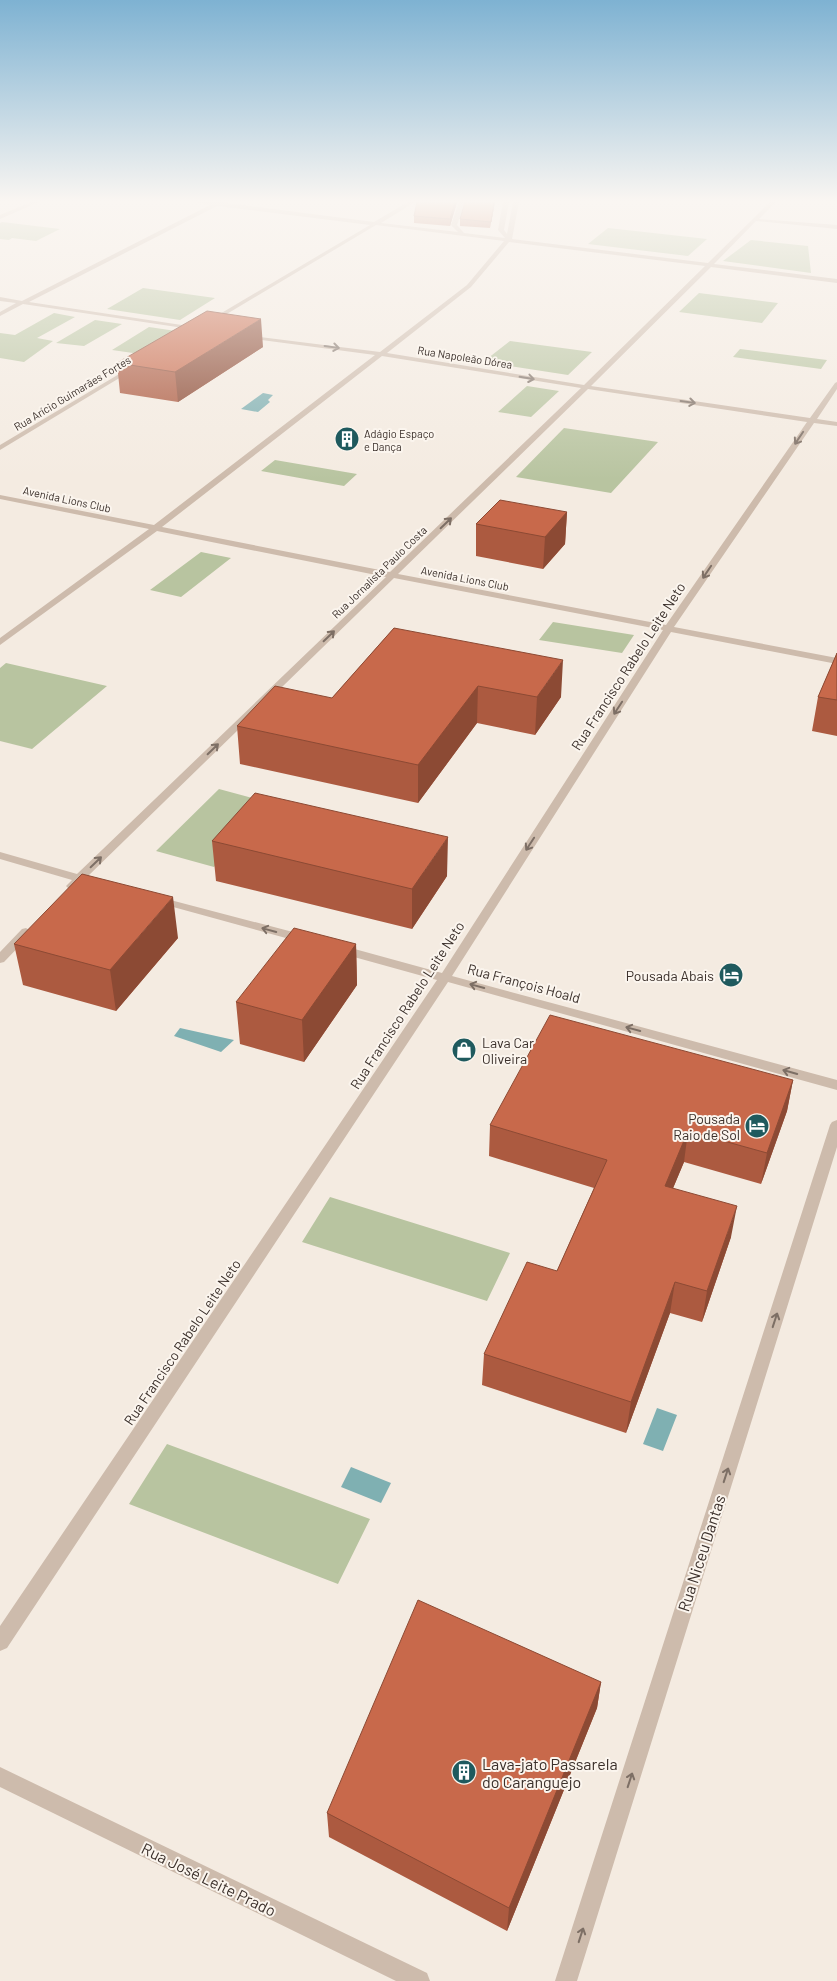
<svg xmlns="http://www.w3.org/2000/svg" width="837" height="1981" viewBox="0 0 837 1981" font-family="Barlow,sans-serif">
<rect width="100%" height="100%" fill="#f4ebe1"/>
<path fill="#b8c4a0" d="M2,222l58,7 -24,12 -24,-3 -3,2 -9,-1v-16z
M608,228l99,11 -19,17 -100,-12z
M751,240l57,6 3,27 -88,-12z
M143,288l72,10 -35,22 -73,-11z
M699,293l79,10 -16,20 -83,-11z
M54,313l21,4 -38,21 16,3 -29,21 -24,-4v-25l15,2z
M95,320l27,4 -38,22 -28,-3z
M149,327l27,4 -36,23 -28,-4z
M510,341l82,11 -24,23 -85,-13z
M740,349l87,11 -6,9 -88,-12z
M527,386l32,5 -28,26 -33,-5z
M564,428l94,14 -47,51 -95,-16z
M275,460l82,14 -13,12 -83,-15z
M201,552l30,6 -50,39 -31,-7z
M553,622l81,13 -12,18 -83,-13z
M6,663l101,23 -75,63 -32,-8v-73z
M219,789l56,15 -61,63 -58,-16z
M330,1197l180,56 -23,48 -185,-59z
M167,1444l203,75 -32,65 -209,-80z"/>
<path fill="#7fb0b2" d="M263,393l10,2 -5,5 2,2 -12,10 -17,-3z
M180,1028l54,12 -13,12 -47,-16z
M657,1408l20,7 -14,36 -20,-7z
M351,1467l40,16 -10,20 -40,-16z"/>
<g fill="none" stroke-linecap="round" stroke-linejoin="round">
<path fill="#cdbbac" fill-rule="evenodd" d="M31,202h8l-39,17v-4z
M197,202h23l154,20 34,-20h7l-34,21 77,9 -7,-7 8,-23h6l-8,23 7,8 41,5 -7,-8 5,-28h6l-5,28 3,4 6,-32h6l-7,37 196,24 62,-61h6l-17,17 78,6v4l-81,-8 -42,43 123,15v4l-126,-16 -120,119 219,32 25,-35 2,-1v7l-20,30 20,3v4l-23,-3 -140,204 163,31v6l-166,-32 -219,344 385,104v10l-389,-108 -441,666 -7,3v-25l437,-646 -101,-28 -2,-3 6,-4 102,28 221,-343 -269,-52 -307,299 3,3 -2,2 -6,1 -6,5h-8l-2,-2 6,-6 -72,-21v-7l77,22 309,-297 -229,-46 -157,114v-7l149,-109 -149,-30v-4l154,30 221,-170 -128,-17 -2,-1v-2l135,17 87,-67 37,-44 -128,-16 -166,99 -3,-2 1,-1 162,-96 -153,-19 -188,96 166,25 3,2 -1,1 -174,-26 -23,12v-4l16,-9 -16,-2v-4l22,4 188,-96zM509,242l196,24 -121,119 -197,-32 84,-66zM382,356l199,32 -191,184 -228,-45zM588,389l219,33 -141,203 -268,-51z
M131,367l5,1 -136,82v-5z
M159,897l149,39 2,3 -6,4 -149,-41 -2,-2z
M26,928l6,4 -2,3 -26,27 -4,1v-11l22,-23z
M837,1120v27l-260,834h-22l275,-856 2,-3z
M0,1767l427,206 3,8h-34l-396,-194z"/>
</g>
<path fill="#ac5a40" d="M457,202l-7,24 -36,-3v-7z
M495,202l-5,26 -30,-2v-7z
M263,347l-85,55 -58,-9 -3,-30z
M567,512l-2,32 -22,25 -67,-13v-32z
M394,628l167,69 -26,38 -58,-12 -59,80 -178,-39 -3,-38 95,-28z
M837,653v83l-25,-5 6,-34z
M212,841l235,35 -35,53 -196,-48z
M178,938l-62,73 -93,-26 -9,-41z
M356,944l1,41 -53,77 -64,-18 -4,-42z
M793,1080l-6,31 -26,73 -77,-22 -11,26 58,49 -29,85 -32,-9 -44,120 -144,-48 2,-31 73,-83 37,-83 -105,-32 1,-31z
M601,1682l-4,26 -90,223 -178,-94 -2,-24z"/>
<path fill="#8c4a34" d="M455,202h2l-7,24v-7z
M494,202h1l-5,26 1,-6z
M261,319l2,28 -85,55 -3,-30z
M567,512l-2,32 -22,25 2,-32z
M563,660l-2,37 -26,38 2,-38z
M478,686l-1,37 -59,80v-38z
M448,837l-1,39 -35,53v-40z
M173,897l5,41 -62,73 -6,-41z
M356,944l1,41 -53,77 -2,-42z
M793,1080l-6,31 -26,73 6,-31z
M688,1131l-4,31 -23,55 4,-31z
M737,1206l-6,31 -29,85 5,-31z
M675,1282l-5,31 -44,120 5,-31z
M601,1682l-4,26 -90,223 2,-23z"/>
<path fill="#c8694b" stroke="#8c4a34" d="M417,202h38l-5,17 -36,-3z
M465,202h29l-3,20 -31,-3z
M207,311l54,8 -86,53 -58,-9z
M500,500l67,12 -22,25 -69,-13z
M394,628l169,32 -26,37 -59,-11 -60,79 -181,-39 38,-40 57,12z
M837,653v47l-19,-3z
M255,793l193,44 -36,52 -200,-48z
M82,874l91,23 -63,73 -96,-26z
M294,928l62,16 -54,76 -66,-18z
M550,1015l243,65 -26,73 -79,-22 -23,55 72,20 -30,85 -32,-9 -44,120 -147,-48 43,-92 30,9 50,-111 -117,-35z
M418,1600l183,82 -92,226 -182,-95z"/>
<defs><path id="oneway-shaft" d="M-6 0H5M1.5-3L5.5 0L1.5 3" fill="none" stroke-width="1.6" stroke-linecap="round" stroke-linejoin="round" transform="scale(1.25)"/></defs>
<g stroke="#7d6f65">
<use href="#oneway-shaft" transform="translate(332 347) rotate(8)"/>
<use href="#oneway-shaft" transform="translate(527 378) rotate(9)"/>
<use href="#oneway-shaft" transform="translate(688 402) rotate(8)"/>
<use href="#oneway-shaft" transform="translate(799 438) rotate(124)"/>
<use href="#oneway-shaft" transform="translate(446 523) rotate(-44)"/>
<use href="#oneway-shaft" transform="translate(707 572) rotate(124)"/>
<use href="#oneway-shaft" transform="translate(329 636) rotate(-44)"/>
<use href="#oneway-shaft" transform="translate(618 708) rotate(123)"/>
<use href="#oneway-shaft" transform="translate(213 749) rotate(-44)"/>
<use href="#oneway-shaft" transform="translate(530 844) rotate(123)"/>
<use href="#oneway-shaft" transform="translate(96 862) rotate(-44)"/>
<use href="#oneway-shaft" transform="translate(269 930) rotate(-165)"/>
<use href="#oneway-shaft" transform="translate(477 986) rotate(-165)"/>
<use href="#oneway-shaft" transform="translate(633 1029) rotate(-165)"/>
<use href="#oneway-shaft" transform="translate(790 1072) rotate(-164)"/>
<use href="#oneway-shaft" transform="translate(775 1320) rotate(-72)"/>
<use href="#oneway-shaft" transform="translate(726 1475) rotate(-72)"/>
<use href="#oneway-shaft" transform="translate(630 1780) rotate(-72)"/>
<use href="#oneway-shaft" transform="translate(581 1935) rotate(-72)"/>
</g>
<linearGradient id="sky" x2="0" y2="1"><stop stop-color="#7eb2d2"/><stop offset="0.42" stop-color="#faf6f2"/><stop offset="1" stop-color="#faf6f2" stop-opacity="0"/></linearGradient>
<rect width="837" height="479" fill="url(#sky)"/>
<defs>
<symbol id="building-disc" viewBox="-11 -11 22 22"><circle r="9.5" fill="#1f5a5e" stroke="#fbf5ee"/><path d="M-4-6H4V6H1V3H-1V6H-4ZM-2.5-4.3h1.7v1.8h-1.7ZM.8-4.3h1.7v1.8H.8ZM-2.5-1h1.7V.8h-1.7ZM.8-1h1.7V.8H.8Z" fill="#fff"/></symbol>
<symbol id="hotel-disc" viewBox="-11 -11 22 22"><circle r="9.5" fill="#1f5a5e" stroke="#fbf5ee"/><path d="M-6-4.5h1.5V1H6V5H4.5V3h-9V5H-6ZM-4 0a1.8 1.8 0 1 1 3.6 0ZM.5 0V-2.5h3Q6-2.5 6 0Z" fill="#fff"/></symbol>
<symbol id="shop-disc" viewBox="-11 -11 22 22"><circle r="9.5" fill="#1f5a5e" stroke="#fbf5ee"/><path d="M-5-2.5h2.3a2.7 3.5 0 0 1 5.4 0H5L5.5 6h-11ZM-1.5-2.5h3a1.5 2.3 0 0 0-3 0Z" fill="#fff"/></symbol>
</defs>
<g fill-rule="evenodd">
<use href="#building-disc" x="333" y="425" width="28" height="28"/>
<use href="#hotel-disc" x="717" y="961" width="28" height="28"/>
<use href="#shop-disc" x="450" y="1036" width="28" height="28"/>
<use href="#hotel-disc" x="743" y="1112" width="28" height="28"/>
<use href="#building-disc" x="450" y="1758" width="28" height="28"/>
</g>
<g text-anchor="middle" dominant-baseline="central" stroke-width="4" stroke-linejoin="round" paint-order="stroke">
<g font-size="11" fill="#3b302b" stroke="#fbf5ee">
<text transform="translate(465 357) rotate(9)">Rua Napoleão Dórea</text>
<text transform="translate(72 393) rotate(-31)">Rua Arício Guimarães Fortes</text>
<text transform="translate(67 499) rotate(12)">Avenida Lions Club</text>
<text transform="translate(379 572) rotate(-44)">Rua Jornalista Paulo Costa</text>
<text transform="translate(465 578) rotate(11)">Avenida Lions Club</text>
</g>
<g font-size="11" fill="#3b302b" stroke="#fbf5ee" text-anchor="start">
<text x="364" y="433">Adágio Espaço<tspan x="364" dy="13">e Dança</tspan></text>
</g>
<g font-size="14" fill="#3b302b" stroke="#fbf5ee">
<text transform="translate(628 666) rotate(-57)">Rua Francisco Rabelo Leite Neto</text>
<text transform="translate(524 983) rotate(15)">Rua François Hoald</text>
<text transform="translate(407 1005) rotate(-57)">Rua Francisco Rabelo Leite Neto</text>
<text transform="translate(182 1342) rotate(-56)">Rua Francisco Rabelo Leite Neto</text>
</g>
<g font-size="14" fill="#3b302b" stroke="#fbf5ee" text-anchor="end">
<text x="714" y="975">Pousada Abais</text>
<text x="482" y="1042" text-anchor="start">Lava Car<tspan x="482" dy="16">Oliveira</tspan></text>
<text x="740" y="1118">Pousada<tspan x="740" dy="16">Raio de Sol</tspan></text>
</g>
<g font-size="16" fill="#3b302b" stroke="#fbf5ee">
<text transform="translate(701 1553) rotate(-72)">Rua Niceu Dantas</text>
<text transform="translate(209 1879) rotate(26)">Rua José Leite Prado</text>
</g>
<g font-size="16" fill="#3b302b" stroke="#fbf5ee" text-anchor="start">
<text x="482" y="1763">Lava-jato Passarela<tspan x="482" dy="18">do Caranguejo</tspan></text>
</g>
</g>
</svg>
